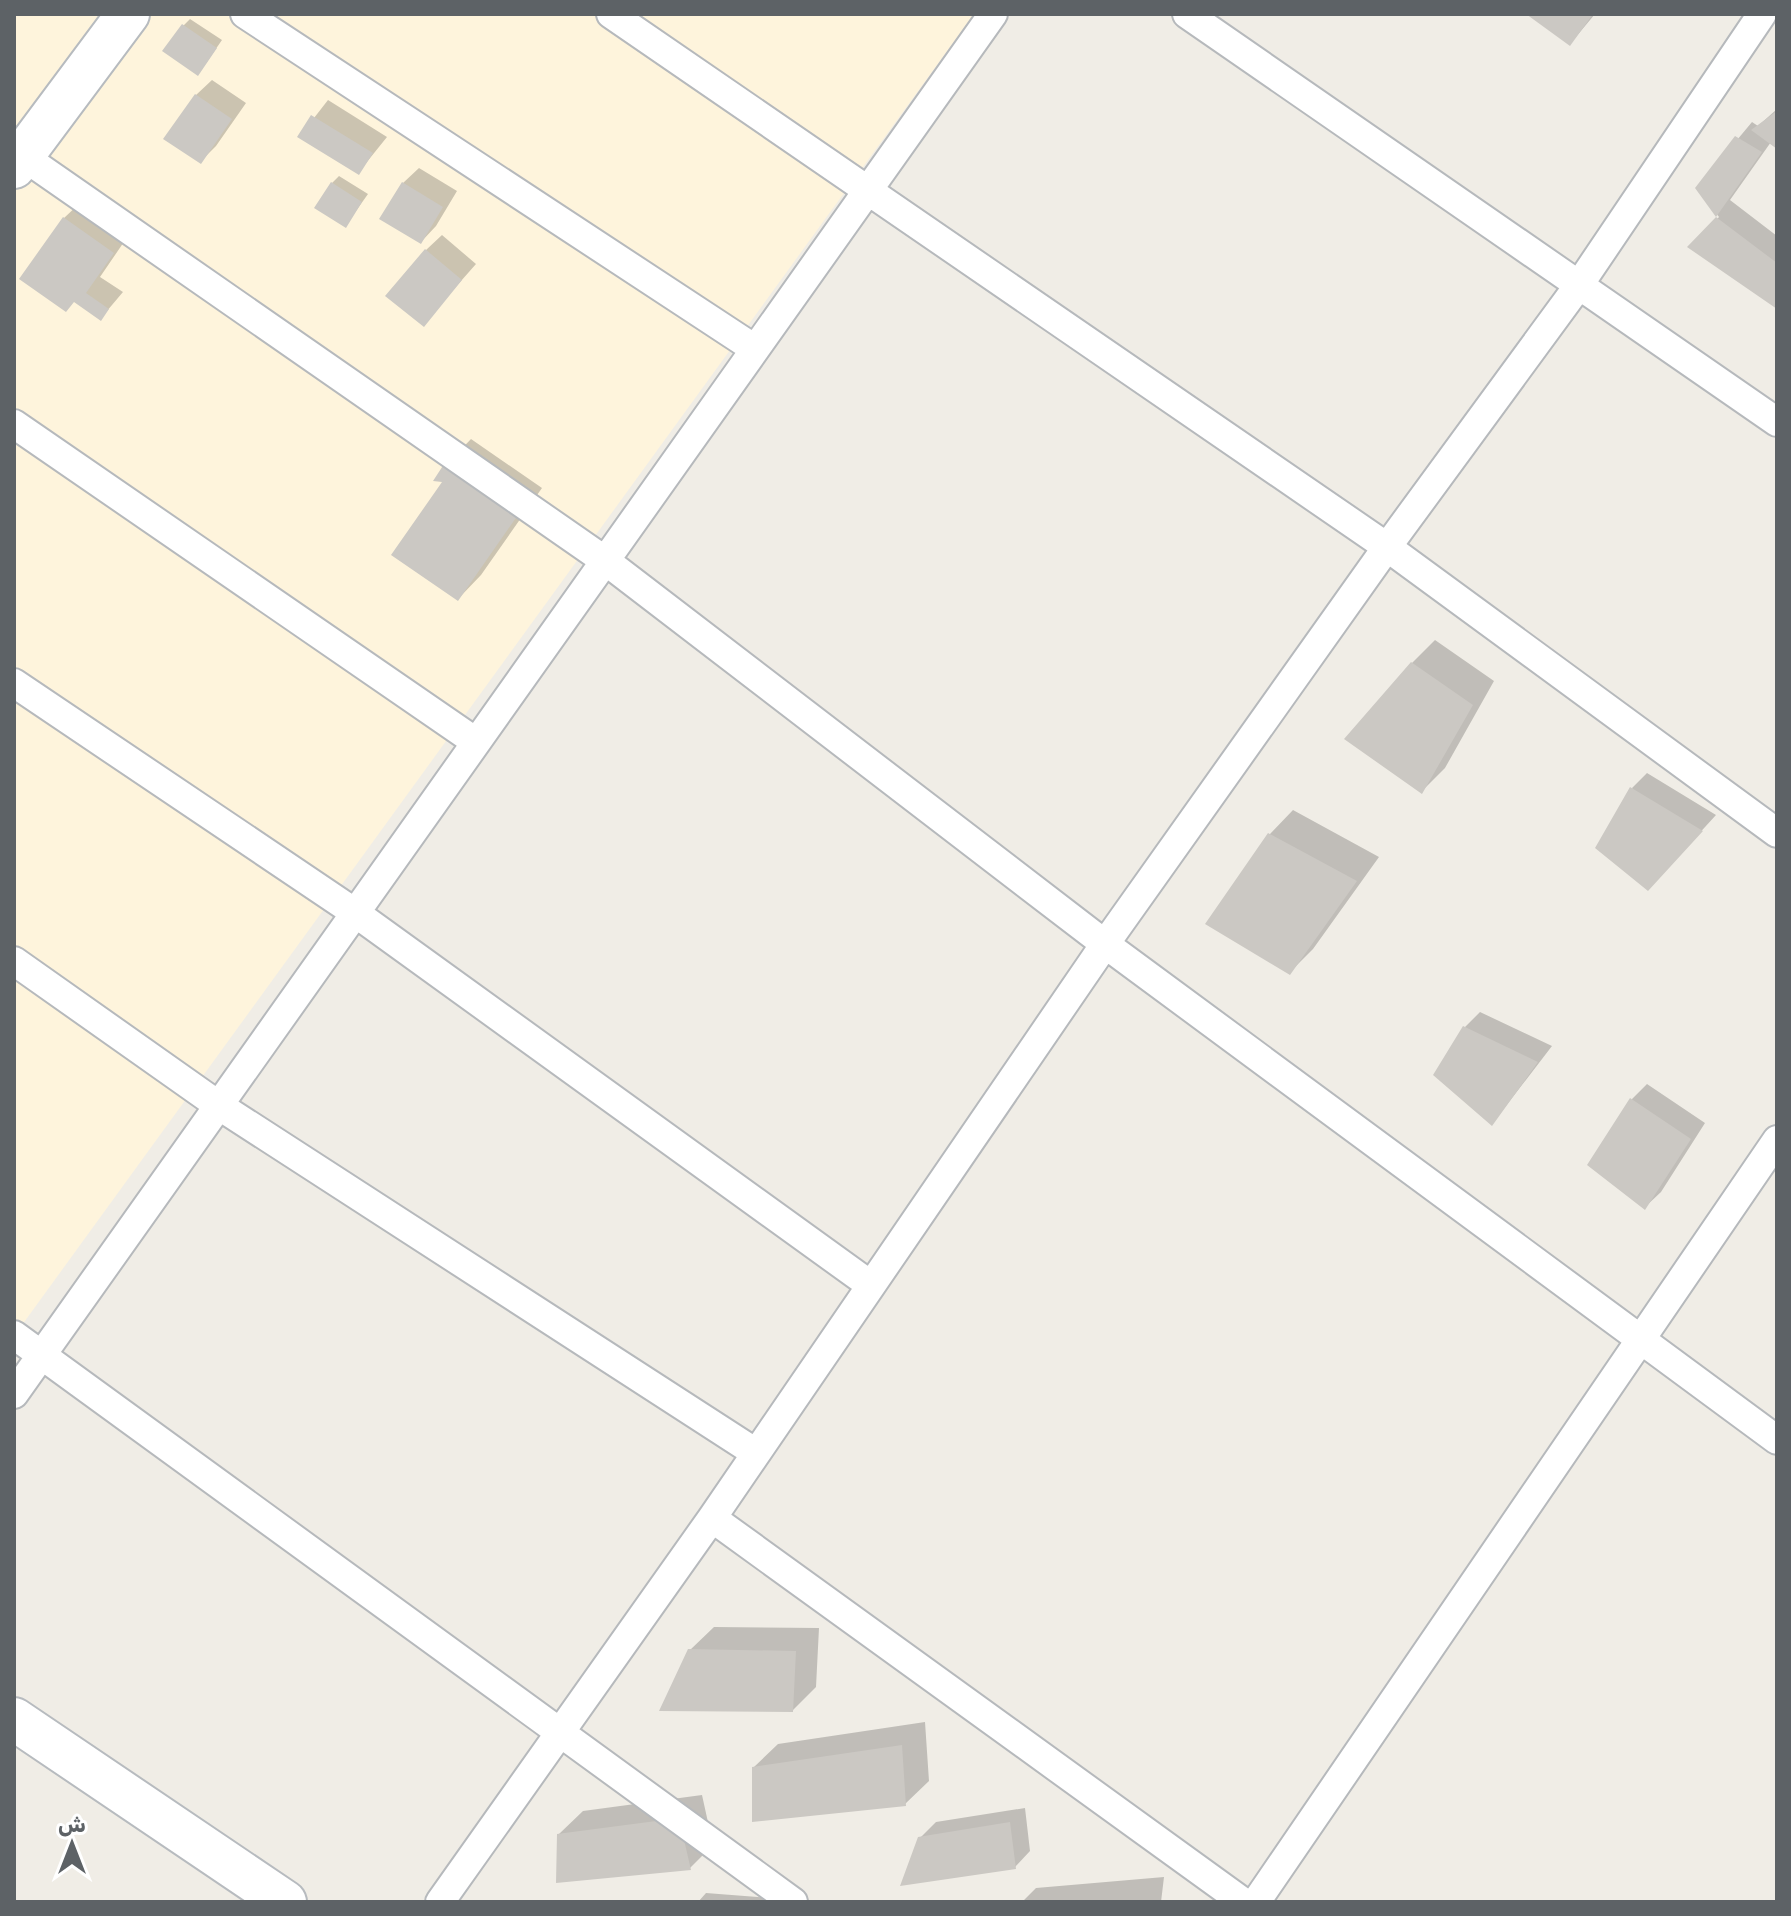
<svg xmlns="http://www.w3.org/2000/svg" width="1791" height="1916" viewBox="0 0 1791 1916" font-family="Rubik,'Noto Naskh Arabic',sans-serif">
<rect width="100%" height="100%" fill="#f0ede6"/>
<path fill="#fef4dc" d="M14,14h960l-960,1322z"/>
<path fill="#0003" d="M1530,14h65l-25,30z
M190,19l32,21 -18,26 -21,-40z
M212,80l34,23 -30,43 -16,16 -4,-67z
M328,100l59,37 -29,36 -58,-37z
M1777,109v37l-6,-4 -41,58 47,36v70l-87,-59 29,-30 -22,-29 55,-66 6,4z
M419,168l38,23 -21,35 -15,16 -18,-59z
M339,176l29,18 -22,31 -14,-42z
M80,203l48,33 -28,41 23,15 -22,26 -26,-18 -11,-82z
M442,235l34,29 -53,60 3,-74z
M471,439l71,49 -61,87 -23,24 -13,-119 3,-17z
M1435,640l59,41 -49,87 -23,23 -10,-128z
M1647,773l69,42 -53,58 -31,-85z
M1293,810l86,47 -66,92 -23,23 -82,-48 62,-90z
M1480,1012l72,34 -60,78 -27,-97z
M1647,1084l58,39 -44,69 -16,15 -13,-108z
M714,1627l105,1 -3,59 -23,23 -103,-60z
M925,1722l4,59 -24,23 -151,-37 24,-23z
M702,1795l11,50 -23,23 -131,-34 24,-23z
M1025,1808l5,43 -15,16 -95,-29 16,-16z
M1164,1877l-3,25h-139l14,-14z
M706,1893l78,6v3h-86z"/>
<path fill="#cbc8c3" d="M1526,14h67l-23,32z
M182,24l35,24 -19,28 -36,-25z
M195,94l37,25 -31,45 -38,-25z
M1777,111v38l-26,-19z
M311,115l62,38 -14,22 -62,-38z
M1735,136l27,16 -46,65 -21,-29z
M331,182l31,20 -16,26 -32,-20z
M402,182l41,25 -22,37 -42,-25z
M63,217l51,36 -28,40 23,16 -8,12 -27,-19 -8,10 -47,-33z
M1716,217l61,46v46l-90,-62z
M425,249l37,31 -38,47 -39,-31z
M446,461l74,51 -62,89 -67,-46 51,-73 -9,-1z
M1411,662l62,43 -51,89 -78,-55z
M1630,787l73,44 -55,60 -53,-43z
M1268,833l89,48 -67,94 -85,-51z
M1463,1026l75,36 -46,64 -59,-51z
M1630,1098l61,41 -46,71 -58,-45z
M688,1649l108,2 -3,61 -134,-1z
M902,1745l4,61 -154,16v-55z
M679,1818l12,52 -135,13 1,-49z
M1010,1822l6,47 -116,17 18,-49z"/>
<g fill="none" stroke-linecap="round" stroke-linejoin="round">
<defs>
<path id="street" d="M245,14l510,335
M611,14l776,533 390,286
M1187,14l590,408
M14,150l593,412 498,382 672,496
M14,424l462,318
M14,683l340,229 515,372
M14,961l204,144 538,348
M14,1335l779,567
M14,1394l979,-1380
M712,1518l531,384
M440,1902l272,-384 393,-574 282,-397 192,-262 183,-271
M1256,1902l521,-762"/>
<path id="secondary" d="M14,167l114,-153
M14,1719l271,183"/>
</defs>
<use href="#street" stroke="#b6b9bc" stroke-width="32"/>
<use href="#secondary" stroke="#b7bbbf" stroke-width="46"/>
<use href="#street" stroke="#fff" stroke-width="28"/>
<use href="#secondary" stroke="#fff" stroke-width="42"/>
</g>
<rect width="1791" height="1916" fill="none" stroke="#5d6266" stroke-width="32"/>
<g transform="translate(72 1844)" stroke="#ffffff" stroke-width="6" paint-order="stroke">
<path d="M0-6L14 30L0 20L-14 30Z" fill="#5d6266"/>
<text y="-12" font-size="22" font-weight="bold" text-anchor="middle" fill="#5d6266">ش</text>
</g>
</svg>
